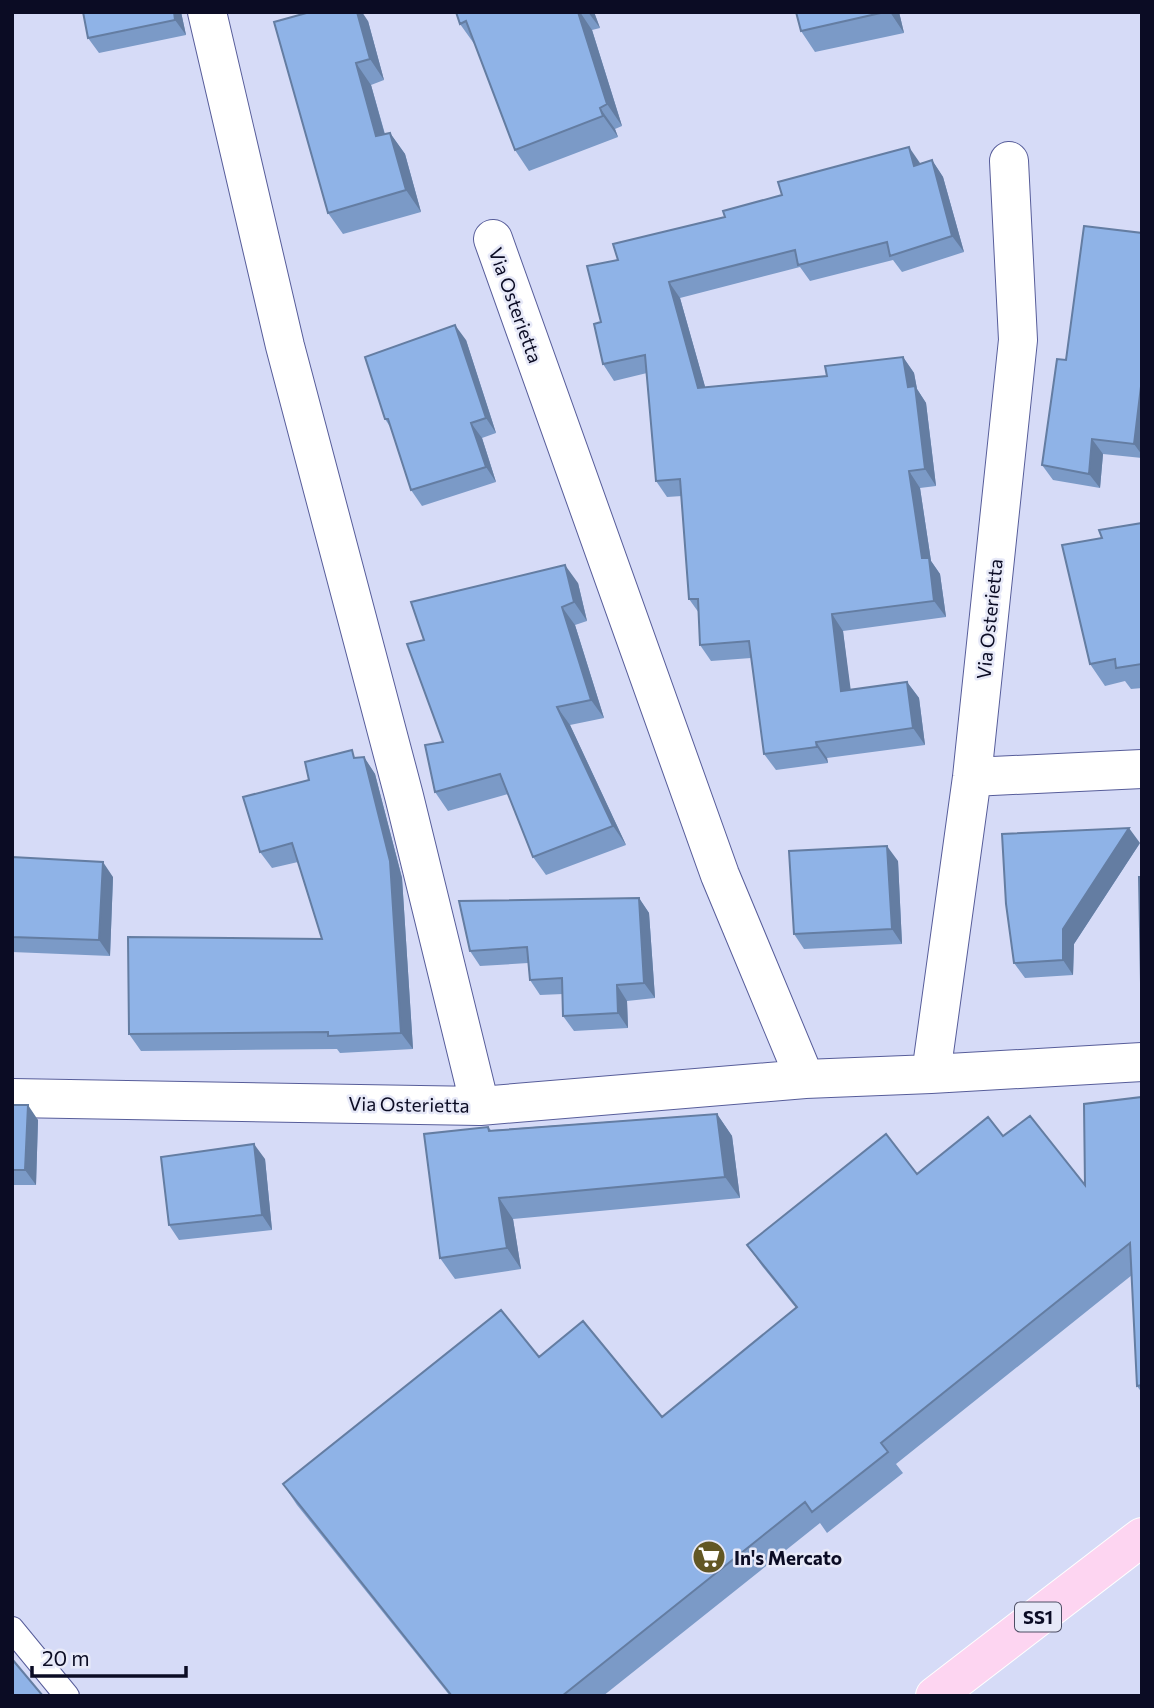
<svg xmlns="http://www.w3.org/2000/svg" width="1154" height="1708" viewBox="0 0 1154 1708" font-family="Commissioner,sans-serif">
<rect width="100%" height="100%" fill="#d6dbf7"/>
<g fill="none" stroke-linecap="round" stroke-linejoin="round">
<defs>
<path id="service" d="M12,1629l55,67"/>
<path id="minor" d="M207,12l78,334 119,450 76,310
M493,239l227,636 85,204
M972,777l170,-8
M931,1074l41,-297 46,-437 -9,-179
M12,1098l468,8 325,-27 126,-5 211,-12"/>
<path id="primary" d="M935,1696l207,-159"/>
</defs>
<use href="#service" stroke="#575d9a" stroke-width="26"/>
<use href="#minor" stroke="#575d9a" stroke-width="40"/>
<use href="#primary" stroke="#fff" stroke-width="40"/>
<use href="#service" stroke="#fff" stroke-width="24"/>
<use href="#minor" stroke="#fff" stroke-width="38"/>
<use href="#primary" stroke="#fdd5f1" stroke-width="38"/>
</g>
<path fill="#7b9ac7" d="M83,12h98l5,23 -87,18 -11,-15z
M456,12h138l6,16 -8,2 30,96 -7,3 3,8 -89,34 -14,-21 -40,-105 -15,-21z
M796,12h103l5,21 -89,19 -14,-21z
M368,21l16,59 -13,5 14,49 5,-1 15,21 16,58 -78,22 -15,-21 -54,-191z
M932,160l11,17 21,75 -62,20 -9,-12 -83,21 -10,-14 -120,31 25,89 122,-11 76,-19 11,16 3,16 9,14 10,83 -16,2 11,73 9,13 6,43 -103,14 7,59 57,-8 12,16 6,47 -98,13 1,5 -52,7 -12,-16 -13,-96 -40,3 -11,-16 -1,-32 -10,-14 -7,-103 -15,1 -11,-16 -9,-108 -33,8 -11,-17 -2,-42 17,-62 107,-43z
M1142,233v225l-39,-4 -3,34 -47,-8 -11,-15 24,-105z
M466,340l30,93 -14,5 14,44 -74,24 -11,-16 -20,-62 -6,-9z
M1142,523v165l-11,1 -6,-8 -20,5 -15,-22 12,-126z
M578,583l9,38 -12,4 29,93 -34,7 56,120 -80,30 -13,-18 -25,-63 -60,17 -13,-19 8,-50 -19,-102z
M364,757l11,17 27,104 11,171 -73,4 -3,-4 -196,2 -12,-17 193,-95 -24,-77 -26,6 -12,-16 49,-72 49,-22z
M1140,843l-66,101 -1,31 -48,3 -11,-15z
M12,857l101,20 -3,79 -98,-4z
M898,861l4,83 -98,5 -10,-15z
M639,898l10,15 6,85 -28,3 1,27 -54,3 -11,-15v-22l-23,1 -10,-15 -2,-17 -48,3 -10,-15z
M1142,1097v296l-5,-7 -5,-111 -236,189 7,9 -76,60 -7,-10 -217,173h-153l-153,-191 -14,-21 256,-127 123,60 134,-109 -34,-42 -15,-21 170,-71 86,-38 82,49z
M12,1105l26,15 -2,65h-24z
M717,1114l15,22 8,62 -227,21 8,50 -66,10 -15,-21 48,-131 3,3z
M265,1159l7,71 -93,10 -10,-15z"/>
<path fill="#647da2" d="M174,12h7l5,23 -11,-15z
M357,12h5l6,9 16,59 -14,-21z
M578,12h2l12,18 30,96 -15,-22z
M588,12h6l6,16z
M890,12h9l5,21z
M356,63l15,22 20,72 -15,-21z
M600,108l15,21 3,8 -15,-21z
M390,133l15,21 16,58 -15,-22z
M909,147l11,16 6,19 -12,-16z
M932,160l11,17 21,75 -12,-16z
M669,282l11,16 30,106 -12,-16z
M455,325l11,15 30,93 -10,-15z
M903,357l11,16 3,16 9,14 10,83 -11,-17 -17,-82z
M1142,378v77l-8,-11z
M471,423l11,15 14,44 -10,-15z
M1092,439l11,15 -3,34 -11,-14z
M909,471l11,17 11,73 9,13 6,43 -12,-16 -12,-43z
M565,565l13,18 9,38 -13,-19z
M562,607l13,18 29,93 -13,-18z
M832,614l11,17 10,76 -12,-16z
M907,682l12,16 6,47 -12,-17z
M557,707l13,18 56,120 -13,-19z
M816,742l11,16 1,5 -11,-16z
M364,757l11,17 27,104 11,171 -12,-16z
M1129,828l11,15 -66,101 -1,31 -10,-15v-31z
M887,846l11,15 4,83 -10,-15z
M103,862l10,15 -3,79 -11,-16z
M639,898l10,15 6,85 -11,-15z
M617,985l10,16 1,27 -10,-15z
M28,1105l10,15 -2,65 -11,-15z
M717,1114l15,22 8,62 -15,-21z
M254,1144l11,15 7,71 -10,-15z
M499,1198l14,21 8,50 -14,-21z"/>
<path fill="#8fb3e7" stroke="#647da2" stroke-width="2" d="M83,12h91l1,8 -87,18z
M310,12h47l13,47 -14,4 20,73 14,-3 16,57 -78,23 -54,-191z
M456,12h122l29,92 -7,4 3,8 -88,34 -49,-129 -6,3z
M796,12h89l-84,19z
M909,147l5,19 18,-6 20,76 -62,20 -3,-14 -89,23 -3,-15 -126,32 29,106 129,-12 -2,-10 78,-9 5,30 7,-1 10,83 -16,2 13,87h7l5,43 -102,13 9,77 66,-9 6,46 -97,14 1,5 -53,7 -15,-113 -49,4 -2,-46h-9l-9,-120 -24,2 -11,-126 -42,9 -9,-40 7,-2 -14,-56 31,-6 -5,-16 112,-27 -2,-6 59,-16 -4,-13z
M1084,226l58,7v145l-8,66 -42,-5 -3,35 -47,-9 15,-106 9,1z
M455,325l31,93 -15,5 15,44 -75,23 -23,-71h-3l-20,-62z
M1142,523v141l-26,4 -1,-9 -25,5 -28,-119 40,-7 -3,-8z
M565,565l9,37 -12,5 29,93 -34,7 56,119 -80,31 -33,-83 -65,18 -10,-47 18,-3 -36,-98 17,-4 -13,-38z
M352,750l2,8 10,-1 26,104 11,172 -73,3v-4l-199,2 -1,-97 194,2 -30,-96 -32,9 -17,-55 66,-17 -4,-18z
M1129,828l-66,101v31l-49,3 -8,-59 -4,-70z
M887,846l5,83 -98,5 -5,-83z
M12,857l91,5 -4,78 -87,-3z
M1139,877h3l-1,106z
M639,898l5,85 -27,2 1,28 -55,3 -1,-38 -32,2 -3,-33 -57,4 -11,-50z
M1142,1097v288l-5,1 -7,-143 -249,200 7,9 -76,60 -7,-10 -243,194h-110l-169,-212 218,-174 38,47 44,-36 79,96 135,-110 -50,-62 139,-111 31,40 71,-57 15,19 27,-20 55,69 -1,-81z
M12,1105h16l-3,65h-13z
M717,1114l8,63 -226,21 8,50 -67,10 -16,-124 64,-7 1,4z
M254,1144l8,71 -93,10 -8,-68z
M12,1659l31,37h-31z"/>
<defs>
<symbol id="supermarket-disc" viewBox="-11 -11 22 22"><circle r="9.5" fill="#625723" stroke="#e7e9f8"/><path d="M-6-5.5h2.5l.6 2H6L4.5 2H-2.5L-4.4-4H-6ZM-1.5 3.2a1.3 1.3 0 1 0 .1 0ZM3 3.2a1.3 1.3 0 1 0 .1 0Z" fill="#fff"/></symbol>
</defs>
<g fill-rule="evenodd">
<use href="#supermarket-disc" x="690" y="1538" width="38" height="38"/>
</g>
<g text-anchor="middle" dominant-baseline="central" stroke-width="5" stroke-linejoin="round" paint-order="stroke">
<rect fill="#e7e9f8" stroke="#4d4e64" stroke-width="2" x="1015" y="1602.5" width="46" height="29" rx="5"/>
<g font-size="18" font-weight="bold" fill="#0b0c24">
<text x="1038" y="1617">SS1</text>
</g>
<g font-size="19" fill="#0b0c24" stroke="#e7e9f8">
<text transform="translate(516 305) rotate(70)">Via Osterietta</text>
<text transform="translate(989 619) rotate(-84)">Via Osterietta</text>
<text transform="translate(409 1104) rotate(1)">Via Osterietta</text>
</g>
<g font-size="19" font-weight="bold" fill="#0b0c24" stroke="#e7e9f8" text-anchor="start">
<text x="734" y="1557">In's Mercato</text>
</g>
</g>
<rect width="1154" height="1708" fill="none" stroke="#0b0c24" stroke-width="28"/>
<path d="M32 1666v10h154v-10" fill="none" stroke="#0b0c24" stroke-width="3.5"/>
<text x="42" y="1666" font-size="21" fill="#0b0c24" stroke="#e7e9f8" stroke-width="5" paint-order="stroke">20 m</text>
</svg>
